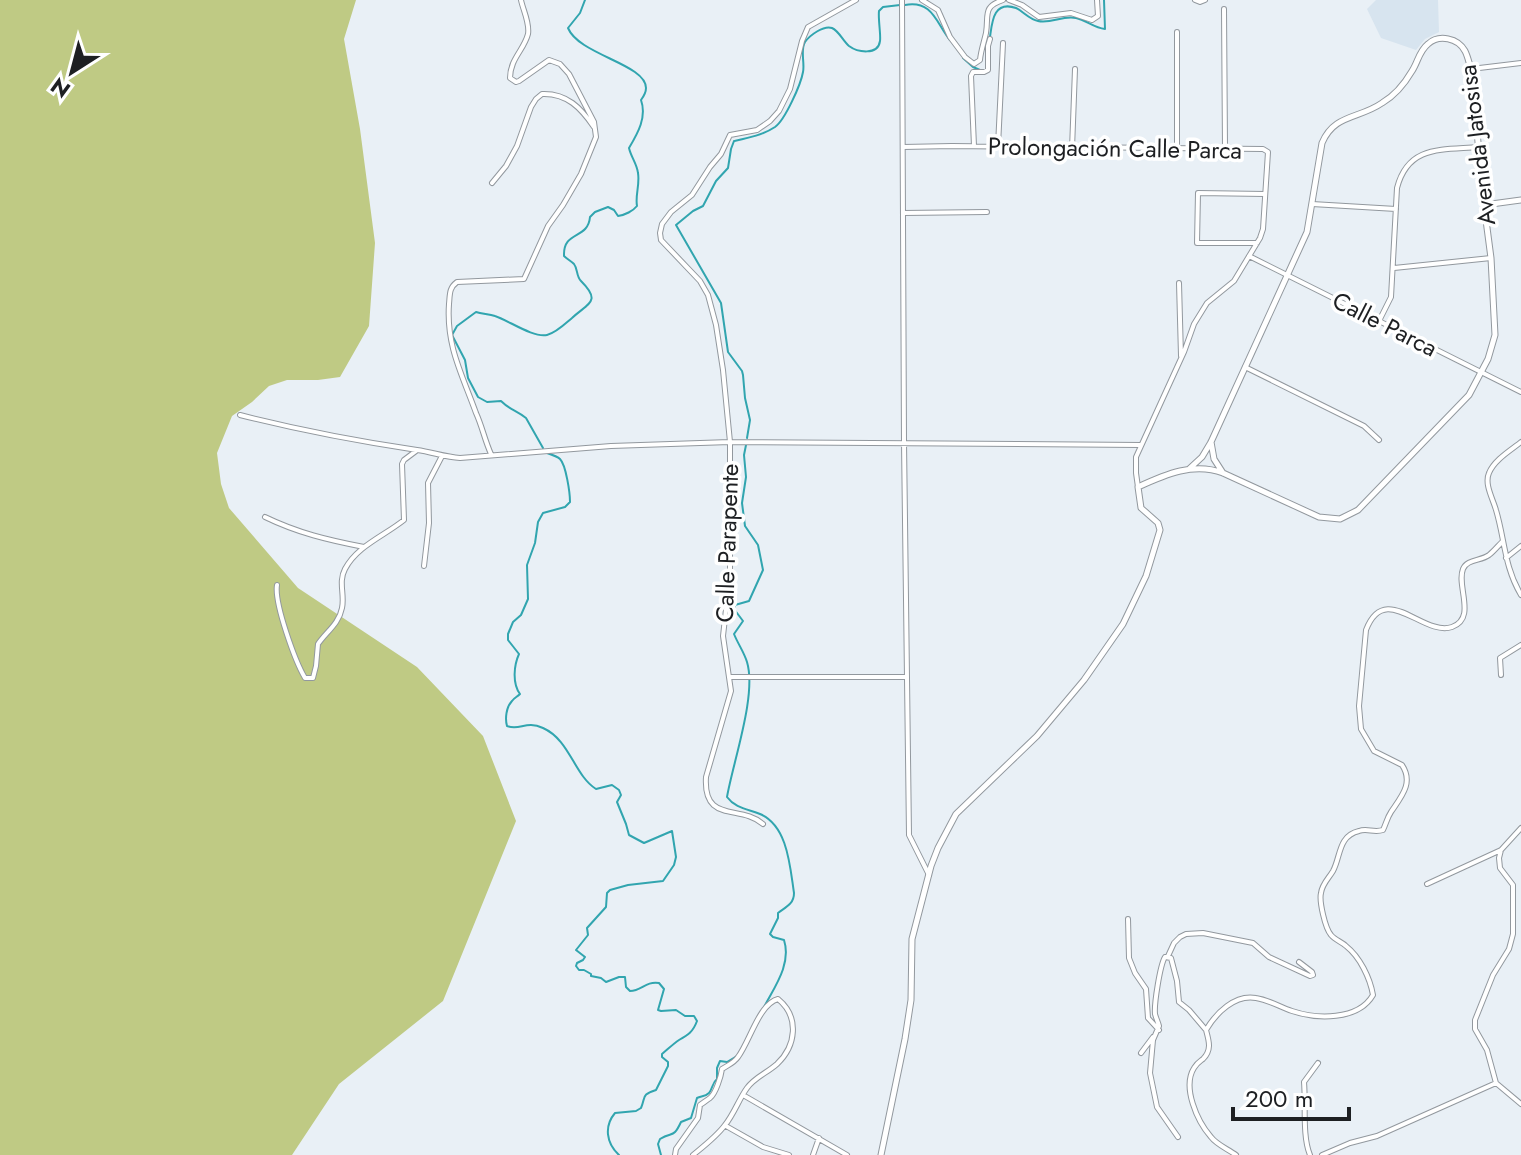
<svg xmlns="http://www.w3.org/2000/svg" width="1521" height="1155" viewBox="0 0 1521 1155" font-family="Jost,sans-serif">
<rect width="100%" height="100%" fill="#e9f0f6"/>
<path fill="#d7e4ef" d="M1376,0h62l1,32 -14,7 -9,11 -35,-12 -14,-29z"/>
<path fill="#bfca84" d="M0,0h356l-12,39 16,90 15,114 -6,83 -29,51 -22,3h-31l-18,6 -17,16 -20,14 -15,37 4,31 8,24 69,80 119,79 66,69 33,85 -73,180 -104,83 -47,71h-292z"/>
<g fill="none" stroke-linecap="round" stroke-linejoin="round">
<path stroke="#31a5af" stroke-width="2" d="M905,5c28,-5 31,18 45,35
M990,37c2,-14 3,-37 26,-29 8,4 13,11 22,13 13,3 25,-6 38,-3 10,2 18,10 29,11l-1,-29
M963,58l10,9 7,3
M747,438l3,-18 -5,-22 -2,-23 -1,-4 -14,-19 -7,-49 -45,-78 17,-14 10,-5 13,-25 12,-13 3,-19 3,-8c14,-3 29,-6 41,-14 10,-7 26,-43 28,-55 2,-9 -3,-22 2,-30 5,-7 19,-17 27,-14 7,3 11,13 17,18 8,6 29,10 31,-5 1,-6 -2,-22 -1,-30l4,-4 17,-2
M746,445l-2,10 2,22 -4,26 3,23 13,19 5,25 -14,31 -14,4 -1,4 9,12 -9,13c4,10 10,18 13,28 10,33 -14,100 -20,135 8,11 20,12 33,17 28,12 30,53 34,79 0,11 -8,14 -16,20v5l-8,16 3,3 11,3c8,25 -11,49 -21,69
M543,448l-17,-30c-10,-8 -16,-8 -25,-17l-14,1 -9,-5 -10,-19 -3,-18 -13,-25 5,-9 19,-14c6,2 13,2 19,4 13,4 38,22 52,19 9,-2 18,-11 25,-17 16,-15 30,-16 9,-37 -5,-5 -3,-12 -7,-17 -3,-3 -7,-5 -10,-8 -1,-26 24,-16 26,-39l5,-5 13,-5 6,3 4,6c7,-1 15,-5 19,-10 -2,-11 3,-21 1,-33 -1,-9 -7,-16 -9,-25 9,-15 18,-31 12,-48 3,-4 5,-7 5,-12 0,-24 -67,-33 -78,-60l12,-15 5,-13
M547,453c3,1 11,4 13,6 6,6 10,34 10,43l-5,5 -22,6 -5,9 -3,21 -8,22 1,34 -7,16 -8,7 -5,12v6l11,14c-5,11 -7,29 1,40 -3,3 -6,4 -8,7 -6,6 -7,18 -5,25 13,5 19,-6 36,2 27,12 31,47 53,61l16,-4 7,5 2,5 -4,7 9,22 3,11 15,8 28,-12 4,26 -2,8 -11,16 -35,4 -18,5 -3,3 -1,14 -19,21 1,7 -12,15 9,7 -2,3 -6,3 -1,3 3,4h5l7,4v2l10,2 5,4 13,-5h6l1,10 4,4c12,0 15,-10 29,-8l5,6 -6,21 3,1 15,-1 9,6h9l3,5c-4,11 -9,14 -18,19 -6,4 -12,10 -17,14v3l6,5v4l-12,24c-15,5 -10,6 -15,18l-5,3 -21,2c-11,13 -9,30 4,42
M661,1155l-3,-11 2,-5c13,-8 13,0 21,-17l10,-4 6,-20c4,-2 8,-1 12,-5 4,-5 3,-10 8,-14v-11l3,-7 7,1 10,-6"/>
<defs>
<path id="minor" d="M902,0l2,442 5,393 20,40
M922,0l16,10 12,27 15,20 9,7 6,-4c1,-10 4,-18 6,-27 3,-18 -4,-26 17,-33
M1009,0l13,5 17,12 32,-4 21,7 6,-4 -1,-16
M1195,0l5,2 5,-2
M1224,9l1,140
M1471,69l50,-6
M974,146l-3,-70 2,-4h11l4,-2v-24l2,-7
M998,146l5,-103
M903,147l49,-1 311,3 5,3 -5,77 -3,9 -26,43 -27,22 -13,21 -10,28 -48,105v16l2,14
M1072,149l3,-80
M1177,149v-117
M492,183l14,-17 11,-20 14,-39 5,-8 6,-5c25,-1 39,14 52,33
M1312,204l84,5
M903,213l84,-1
M1257,243h-60l1,-50 67,1
M1249,256l272,136
M1394,268l97,-10
M1179,283l2,73
M1379,321l12,-24 6,-109c11,-43 45,-38 81,-41
M1245,367l119,59 15,14
M240,415c59,15 117,26 177,35 15,2 28,7 43,8l151,-12 119,-4 411,3
M1521,442c-10,8 -27,18 -32,31 -5,11 4,26 7,37 9,30 8,56 25,85
M491,454c-6,-13 -9,-28 -15,-41 -14,-39 -30,-67 -27,-109 1,-10 0,-16 8,-22l67,-3 24,-53 15,-21 18,-31 15,-37 -2,-15 -25,-48 -9,-10 -11,-4 -30,21 -3,1 -6,-4c0,-19 14,-28 18,-44 2,-11 -5,-24 -7,-34
M265,517c33,16 63,23 99,30
M1506,558l15,-12
M424,566l5,-43 -1,-40 14,-27
M277,585c-3,18 18,76 28,93h8l3,-12 2,-22c8,-12 21,-20 24,-36 3,-13 -4,-26 3,-39 12,-23 39,-33 59,-49l-2,-56 2,-4 12,-9
M1501,675l-1,-17 21,-13
M730,677h177
M763,824c-23,-20 -60,0 -57,-47l25,-86 -8,-55 7,-62v-132l-7,-72 -7,-45 -8,-30 -8,-14 -39,-41 -1,-7 2,-9 9,-12 21,-17 18,-28 11,-13 9,-19 27,-5 13,-9 9,-10 11,-22 12,-48 6,-14 48,-27
M1521,828l-20,22 -2,8 1,10 13,17v49l-4,15 -16,26 -18,45v9l12,21 9,33 25,21
M1427,884l74,-34
M1128,919l1,39 6,15 11,16 2,29 11,12
M1168,956l6,-13 6,-6 6,-3 17,-1 50,10 16,14 41,19 3,-1 -1,-3 -13,-10
M1141,1053l12,-16
M743,1095l104,60
M726,1126l37,21 26,8
M1178,1137l-21,-30 -7,-34 3,-33 6,-14c-1,-4 -3,-8 -4,-12 -1,-10 5,-49 10,-57l6,1 6,23 2,21 10,8 17,20
M675,1155l1,-6 22,-31 2,-13c3,-2 7,-5 10,-7 6,-5 11,-22 12,-29 6,-4 12,-6 16,-12 12,-16 21,-53 40,-58 22,18 18,47 -1,65 -10,9 -22,13 -30,24 -8,11 -13,26 -22,37 -8,11 -21,21 -32,30
M813,1155l6,-17
M1236,1155c-8,-6 -19,-10 -25,-18 -14,-16 -29,-50 -17,-69 3,-5 5,-6 9,-9 9,-9 6,-18 3,-29 10,-17 29,-36 50,-32 13,2 24,9 36,13 24,8 66,10 81,-16 -3,-17 -13,-38 -27,-49 -4,-4 -11,-6 -15,-11 -6,-7 -12,-34 -10,-42 1,-9 8,-15 12,-22 8,-15 5,-35 26,-40 8,-3 15,2 24,-1 3,-6 4,-12 8,-18 10,-15 23,-29 11,-47l-28,-14 -13,-22 -2,-23 7,-76c19,-50 57,7 86,-3 25,-9 4,-41 11,-58 4,-10 18,-8 26,-14 5,-4 9,-9 13,-13
M1310,1155c-8,-19 -4,-51 -6,-73l14,-19
M1322,1155l28,-12 27,-7 119,-53"/>
<path id="tertiary" d="M1484,205l37,-5
M1211,442l3,17 9,14
M881,1155l24,-116 6,-39 1,-61 19,-73 7,-18 18,-34 81,-78 47,-56 39,-56 23,-48 14,-46 -2,-7 -17,-15 -3,-21c28,-13 56,-25 85,-14l96,44 21,2 18,-9 111,-115 19,-36 7,-24 -4,-77 -7,-53 -13,-136c-2,-6 -3,-12 -6,-18 -7,-13 -26,-17 -37,-7 -9,7 -10,18 -16,27 -7,12 -18,25 -30,32 -23,16 -48,11 -60,40l-15,89 -96,210 -9,15 -13,12"/>
</defs>
<use href="#minor" stroke="#92989e" stroke-width="6"/>
<use href="#tertiary" stroke="#92989e" stroke-width="7"/>
<use href="#minor" stroke="#fff" stroke-width="4"/>
<use href="#tertiary" stroke="#fff" stroke-width="5"/>
</g>
<g text-anchor="middle" dominant-baseline="central" stroke-width="7" stroke-linejoin="round" paint-order="stroke">
<g font-size="24" fill="#1d1f22" stroke="#fff">
<text transform="translate(1477 145) rotate(-97)">Avenida Jatosisa</text>
<text transform="translate(1115 148) rotate(1)">Prolongación Calle Parca</text>
<text transform="translate(1385 324) rotate(27)">Calle Parca</text>
<text transform="translate(727 543) rotate(-88)">Calle Parapente</text>
</g>
</g>
<g transform="translate(72 72) rotate(216)" stroke="#ffffff" stroke-width="6" paint-order="stroke">
<path d="M0-6L14 30L0 20L-14 30Z" fill="#1d1f22"/>
<text y="-12" font-size="22" font-weight="bold" text-anchor="middle" fill="#1d1f22">N</text>
</g>
<path d="M1233 1107v12h116v-12" fill="none" stroke="#1d1f22" stroke-width="4"/>
<text x="1245" y="1107" font-size="24" fill="#1d1f22" stroke="#ffffff" stroke-width="6" paint-order="stroke">200 m</text>
</svg>
